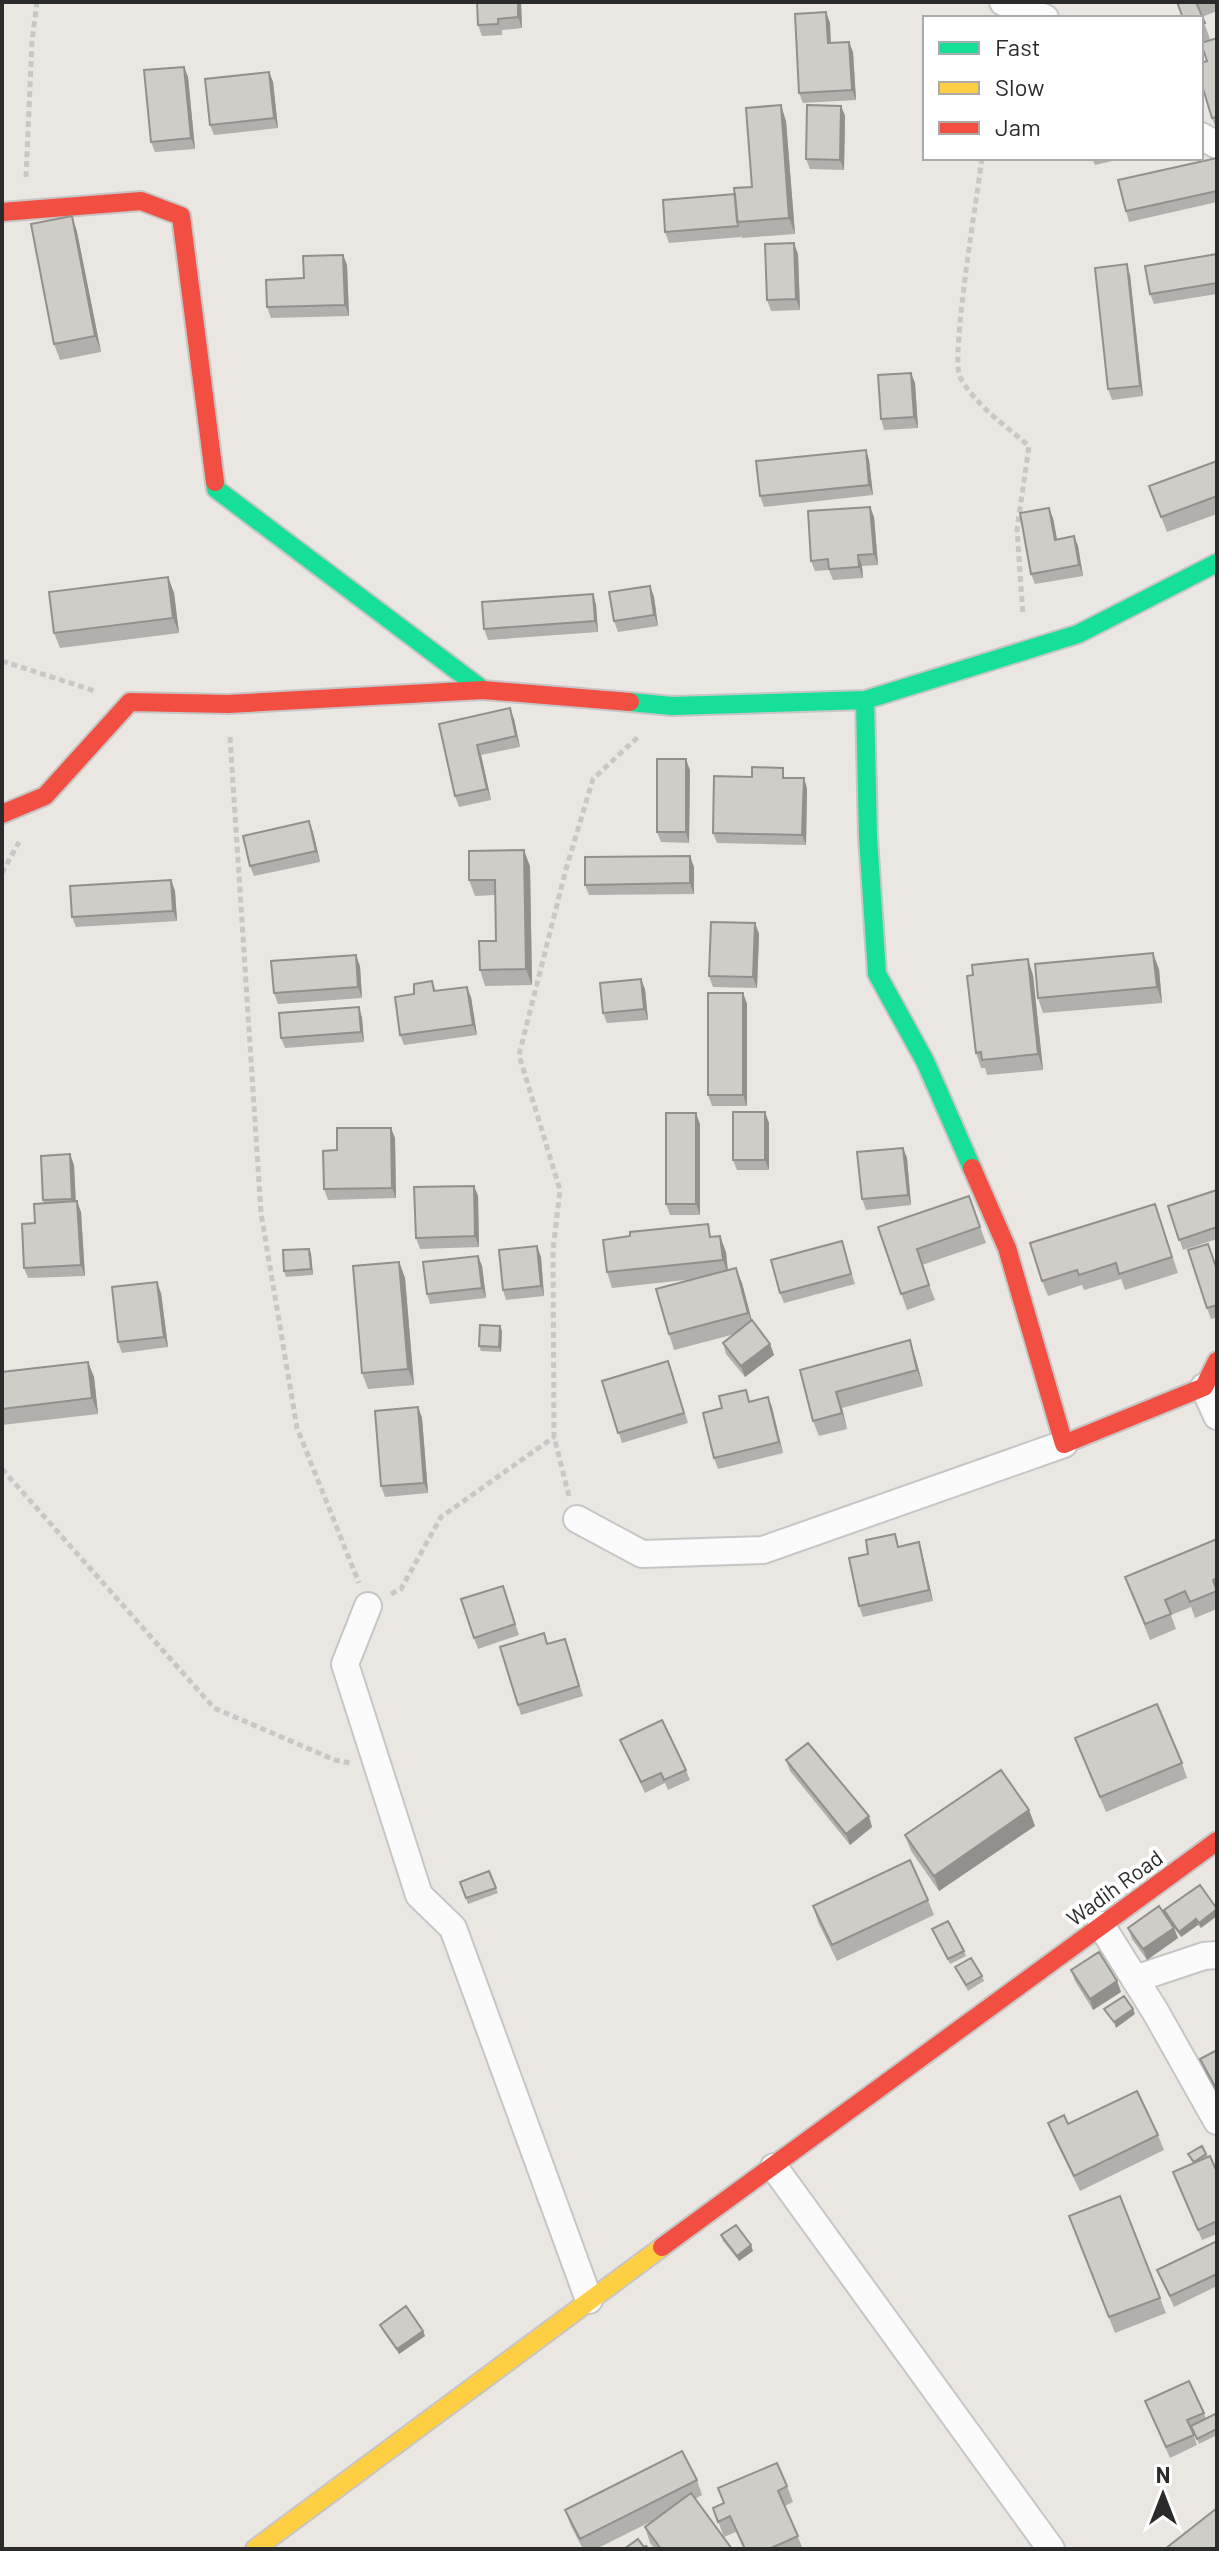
<svg xmlns="http://www.w3.org/2000/svg" width="1219" height="2551" viewBox="0 0 1219 2551" font-family="Barlow,sans-serif">
<rect width="100%" height="100%" fill="#eae7e2"/>
<g fill="none" stroke-linecap="round" stroke-linejoin="round">
<defs>
<path id="street" d="M1003,2l42,16
M1201,136l16,9
M1204,1387l13,29
M577,1519l65,35 121,-4 301,-106
M368,1606l-23,58 74,231 34,33 136,372
M1101,1925l54,86 62,110
M1135,1979l69,-23 13,-1
M774,2167l277,382"/>
<path id="fast" d="M215,482l1,7 267,201
M865,700l3,137 9,137 48,87 47,107
M630,702l42,4 193,-6 213,-66 139,-71"/>
<path id="slow" d="M255,2549l407,-302"/>
<path id="jam" d="M2,212l139,-11 40,15 34,266
M2,814l43,-18 85,-94 98,2 255,-14 147,12
M972,1168l35,80 57,196 140,-57 13,-26
M662,2247l555,-406"/>
</defs>
<use href="#street" stroke="#c7c6c6" stroke-width="30"/>
<use href="#fast" stroke="#c7c6c6" stroke-width="22"/>
<use href="#slow" stroke="#c7c6c6" stroke-width="22"/>
<use href="#jam" stroke="#c7c6c6" stroke-width="22"/>
<path stroke="#c8c8c7" stroke-width="5" stroke-dasharray="6 4" stroke-linecap="butt" d="M982,158c-4,33 -32,200 -22,219 16,29 45,48 69,69l-12,83 6,87
M26,177l6,-136 5,-39
M2,661l93,30
M230,737l31,476 36,215 62,155
M2,873l17,-31
M2,1469l212,239 121,52 15,3
M569,1496l-15,-59 -1,-187 7,-60 -41,-135 47,-186 27,-90 46,-43
M391,1594l10,-5 40,-72 113,-80"/>
<use href="#street" stroke="#fcfbfb" stroke-width="26"/>
<use href="#fast" stroke="#16e098" stroke-width="18"/>
<use href="#slow" stroke="#ffcf43" stroke-width="18"/>
<use href="#jam" stroke="#f24e42" stroke-width="18"/>
</g>
<path fill="#b2b0ac" d="M521,2l1,26 -20,2v5l-20,1 -4,-11z
M1176,2h41v9l-15,6 8,22 -8,3 15,-4v93l-5,-13 -5,-57 -6,-18v-25h-18z
M826,12l4,11 1,20 22,9 3,48 -53,3 -4,-10z
M184,67l4,10 7,72 -40,3 -4,-10z
M269,72l4,10 5,46 -64,7 -4,-10z
M841,106l4,10 -1,54 -34,-1 -4,-10z
M786,121l9,113 -53,4 -1,-3v2l-72,6 -4,-11 70,-38 17,-7z
M1092,158h33l-30,7z
M1217,158v44l-88,20 -3,-11z
M72,216l5,16 24,120 -41,8 -6,-16z
M798,254l2,56 -29,1 -4,-11z
M1217,254v40l-63,10 -4,-10z
M343,255l4,10 2,51 -78,2 -4,-11z
M1130,275l13,121 -31,4 -4,-11z
M915,383l3,45 -34,2 -3,-11z
M866,450l3,10 4,35 -109,12 -4,-11z
M1217,461v53l-50,18 -18,-46z
M870,507l4,10 4,48 -16,1 1,12 -30,2 -4,-10 -14,1 -4,-10z
M1053,518l4,21 17,-3 4,10 5,30 -48,8 -4,-10z
M168,577l6,16 5,40 -119,15 -6,-15z
M650,586l4,11 4,29 -40,6 -4,-11z
M593,594l3,11 2,27 -110,8 -4,-11z
M514,719l6,28 -39,8 10,45 -32,7 -4,-11 -16,-72z
M690,770l-1,73 -28,-1 -4,-10z
M787,778h17l3,11 -1,56 -89,-2 -4,-10z
M309,821l4,11 7,30 -66,14 -4,-10z
M530,866l2,119 -47,1 -5,-16 16,-29 -1,-46 -20,1 -6,-16z
M694,867v27l-105,1 -4,-10z
M171,880l4,11 2,30 -101,6 -4,-10z
M755,923l4,11 -2,54 -44,-1 -4,-11z
M360,966l2,32 -84,6 -4,-11z
M1159,969l3,34 -119,10 -5,-15z
M1033,975l10,95 -56,5 -2,-7h-4l-5,-15z
M432,981l4,10 35,6 6,38 -73,10 -4,-10 14,-41z
M645,989l3,31 -41,3 -4,-10z
M743,993l4,11v102h-35l-4,-11z
M359,1007l3,11 2,24 -79,6 -4,-10z
M769,1123v47h-32l-4,-10z
M700,1124v91h-30l-4,-11z
M395,1138l1,60 -68,2 -4,-11 13,-39z
M903,1148l4,10 4,47 -45,5 -4,-11z
M74,1165l2,36 5,11 4,64 -57,2 -4,-10 11,-45 9,-20 -1,-3z
M474,1186l4,10 1,51 -59,2 -4,-11z
M1217,1190v49l-34,11 -15,-44z
M969,1196l17,47 -64,22 13,35 -28,10 -29,-83z
M1155,1204l23,69 -53,17 -4,-11 -37,11 -2,-5 -34,11 -6,-15z
M713,1237l13,15 2,18 14,13 10,38 18,23 4,11 -29,22 -19,-23 -3,-11 12,-9 -61,16 -5,-16 25,-55 -82,9 -5,-16z
M309,1249l2,5 2,21 -27,2 -2,-6z
M845,1252l10,32 -71,19 -4,-10z
M478,1256l4,10 4,32 -56,6 -3,-10z
M541,1257l3,39 -38,4 -3,-10z
M399,1262l6,16 9,107 -46,4 -6,-16z
M1217,1269v48l-6,2 -4,-11z
M161,1293l7,54 -46,6 -4,-11z
M502,1331l-1,21 -20,-1 -2,-5z
M915,1356l8,30 -81,22 5,21 -28,7 -6,-15 -13,-51z
M88,1362l6,15 4,37 -96,11v-53z
M672,1371l16,52 -66,20 -20,-62z
M768,1397l15,56 -65,16 -4,-11 36,-57z
M418,1407l4,11 6,75 -43,4 -4,-11z
M1217,1539v70l-22,9 -4,-11 -20,8 5,14 -26,11 -25,-63z
M899,1547l23,6 11,48 -70,16 -4,-11z
M503,1586l16,49 -41,14 -4,-11z
M569,1649l14,47 -62,19 -3,-10z
M1075,1738l107,25 5,15 -81,34z
M620,1740l66,30 4,10 -22,10 -3,-7 -20,10z
M786,1760l86,67 -22,18 -60,-74z
M1029,1810l6,16 -96,65 -28,-40 -6,-16z
M489,1871l9,22 -30,11 -8,-22z
M1200,1885l1,43 -3,-3 -17,12 -7,-9 4,10 -31,22 -15,-21 -4,-11 38,-13 -2,-5z
M928,1900l6,15 -97,46 -19,-39 -5,-16z
M932,1929l32,22 2,5 -16,8z
M955,1967l27,9 2,5 -16,10z
M1071,1970l46,11 4,11 -28,18 -18,-29z
M1217,2050v45l-11,-21 -6,-15z
M1048,2123l110,12 6,15 -84,41 -26,-53z
M1202,2146l15,26v62l-15,6 -29,-68 20,-8 -5,-10z
M1120,2196l46,117 -51,20 -46,-117z
M721,2235l32,16 -14,10 -16,-20z
M1217,2241v45l-43,21 -17,-37z
M380,2325l43,6 2,5 -26,18 -17,-24z
M1145,2401l59,12 2,6 11,-6v22l-18,9 -6,-14h-1l5,15 -27,13z
M697,2480l5,15 -7,4 37,50h-77l-5,-6 -5,-16 11,-8 -60,30h-13l-12,-23 -6,-16z
M787,2486l6,16 -8,4 18,43h-59l-8,-17 -12,5 -11,-29 11,-5 -6,-15z"/>
<path fill="#91908c" d="M518,2h3l1,26 -4,-11z
M826,12l4,11 1,30 -3,-10z
M849,42l4,10 3,48 -4,-10z
M184,67l4,10 7,72 -4,-11z
M269,72l4,10 5,46 -4,-10z
M781,105l5,16 9,113 -6,-16z
M841,106l4,10 -1,54 -4,-10z
M72,216l5,16 24,120 -6,-16z
M794,243l4,11 2,56 -4,-11z
M343,255l4,10 2,51 -4,-11z
M1127,264l3,11 13,121 -3,-10z
M911,373l4,10 3,45 -4,-11z
M866,450l3,10 4,35 -4,-10z
M870,507l4,10 4,48 -4,-11z
M1049,508l4,10 6,32 -4,-10z
M1074,536l4,10 5,30 -4,-11z
M858,555l4,11 1,12 -4,-11z
M168,577l6,16 5,40 -6,-15z
M650,586l4,11 4,29 -4,-11z
M593,594l3,11 2,27 -3,-11z
M510,708l4,11 6,28 -4,-11z
M477,745l4,10 10,45 -4,-11z
M686,759l4,11 -1,73 -3,-11z
M804,778l3,11 -1,56 -4,-10z
M309,821l4,11 7,30 -4,-11z
M524,850l6,16 2,119 -6,-16z
M690,856l4,11v27l-4,-11z
M171,880l4,11 2,30 -4,-10z
M755,923l4,11 -2,54 -4,-11z
M1153,953l6,16 3,34 -5,-16z
M356,955l4,11 2,32 -4,-11z
M1028,959l5,16 10,95 -5,-16z
M641,979l4,10 3,31 -4,-11z
M467,987l4,10 6,38 -4,-10z
M743,993l4,11v102l-4,-11z
M359,1007l3,11 2,24 -3,-10z
M765,1112l4,11v47l-4,-10z
M696,1113l4,11v91l-4,-11z
M391,1128l4,10 1,60 -4,-10z
M903,1148l4,10 4,47 -3,-10z
M70,1154l4,11 2,45 -4,-11z
M474,1186l4,10 1,51 -4,-11z
M77,1201l4,11 4,64 -4,-11z
M720,1236l6,16 2,23 -5,-15z
M537,1246l4,11 3,39 -3,-10z
M309,1249l2,5 2,21 -2,-6z
M478,1256l4,10 4,32 -4,-10z
M399,1262l6,16 9,107 -6,-16z
M736,1268l6,15 12,46 -6,-16z
M157,1282l4,11 7,54 -4,-10z
M500,1326l2,5 -1,21 -2,-5z
M910,1340l5,16 8,30 -6,-16z
M770,1344l4,11 -29,22 -4,-11z
M88,1362l6,15 4,37 -6,-16z
M836,1392l6,16 5,21 -5,-16z
M768,1397l4,10 11,46 -4,-11z
M418,1407l4,11 6,75 -4,-10z
M919,1542l3,11 11,48 -4,-11z
M1029,1810l6,16 -96,65 -5,-15z
M869,1816l3,11 -22,18 -4,-11z
M1217,1909v7l-16,12 -2,-5z
M1196,1919l2,6 -17,12 -2,-5z
M1174,1928l4,10 -31,22 -4,-11z
M1117,1981l4,11 -28,18 -3,-11z
M1133,2009l2,5 -19,14 -2,-6z
M751,2245l2,6 -14,10 -2,-5z
M423,2331l2,5 -26,18 -2,-5z"/>
<path fill="#cfcdc8" stroke="#91908c" stroke-width="2" d="M477,2h41v15l-20,2v5l-20,1z
M1177,2h19l9,21 -4,2v-7h-18z
M826,12l2,31 21,-1 3,48 -53,3 -4,-79z
M1217,38v79l-5,1 -11,-36v-19l6,-2 -6,-18z
M184,67l7,71 -40,4 -7,-72z
M269,72l5,46 -64,7 -5,-46z
M781,105l8,113 -52,4 -3,-34 18,-1 -6,-79z
M807,105l34,1 -1,54 -34,-1z
M1217,158v33l-91,20 -8,-31z
M735,194l3,32 -73,6 -2,-32z
M72,216l23,120 -41,8 -23,-120z
M794,243l2,56 -29,1 -2,-56z
M1217,254v29l-67,11 -5,-28z
M343,255l2,50 -78,2 -1,-27 38,-2 -1,-22z
M1127,264l13,122 -32,3 -13,-121z
M911,373l3,44 -33,2 -3,-44z
M866,450l3,35 -109,11 -4,-35z
M1217,461v35l-56,21 -12,-31z
M870,507l4,47 -16,1 1,12 -30,2 -1,-10 -17,2 -3,-50z
M1049,508l6,32 19,-4 5,29 -48,9 -11,-61z
M168,577l5,41 -119,15 -5,-41z
M650,586l4,29 -40,6 -5,-29z
M593,594l2,27 -111,8 -2,-27z
M510,708l6,28 -39,9 10,44 -32,7 -16,-72z
M657,759h29v73h-29z
M752,767l31,1v10h21l-2,57 -89,-2 1,-57 38,1z
M309,821l7,30 -66,15 -7,-30z
M524,850l2,119 -46,1 -1,-29h17l-1,-61h-26v-29z
M690,856v27l-105,2v-28z
M171,880l2,31 -101,6 -2,-31z
M711,922l44,1 -2,54 -44,-1z
M1153,953l4,34 -119,11 -3,-34z
M356,955l2,32 -84,6 -3,-32z
M1028,959l10,95 -56,6 -1,-8 -5,1 -9,-77 6,-1 -1,-10z
M641,979l3,30 -41,4 -3,-30z
M432,981l2,10 33,-4 6,38 -73,10 -5,-38 19,-3v-10z
M708,993h35v102h-35z
M359,1007l2,25 -80,6 -2,-25z
M733,1112h32v48h-32z
M666,1113h30v91h-30z
M337,1128h54l1,60 -68,1 -1,-38 14,-1z
M903,1148l5,47 -46,4 -5,-47z
M70,1154l2,45 -29,1 -2,-44z
M474,1186l1,50 -59,2 -2,-51z
M1217,1190v37l-38,13 -11,-34z
M969,1196l11,31 -63,22 12,36 -28,9 -23,-67z
M77,1201l4,64 -57,3 -2,-44 13,-1 -1,-19z
M1155,1204l17,53 -53,17 -3,-11 -37,12 -2,-5 -35,11 -12,-38z
M708,1224l2,13 10,-1 3,24 -116,12 -4,-32 27,-4v-4z
M842,1241l9,33 -71,19 -9,-33z
M1208,1244l9,26v35l-10,3 -19,-58z
M537,1246l4,40 -38,4 -4,-40z
M309,1249l2,20 -27,2 -1,-21z
M478,1256l4,32 -55,6 -4,-32z
M399,1262l9,107 -46,4 -9,-107z
M736,1268l12,45 -79,21 -13,-45z
M157,1282l7,55 -46,5 -6,-55z
M752,1320l18,24 -29,22 -18,-23z
M480,1325l20,1 -1,21 -20,-1z
M910,1340l7,30 -81,22 6,21 -29,8 -13,-51z
M668,1361l16,52 -66,20 -16,-52z
M88,1362l4,36 -90,11v-37z
M746,1390l3,12 19,-5 11,45 -65,16 -11,-45 19,-5 -3,-12z
M418,1407l6,76 -43,3 -6,-75z
M895,1534l3,13 21,-5 10,48 -70,16 -10,-48 19,-4 -2,-14z
M1217,1539v39l-4,2 4,11 -27,11 -5,-11 -20,9 6,14 -26,10 -20,-47z
M503,1586l12,38 -41,14 -13,-39z
M544,1633l3,11 18,-5 14,47 -61,19 -18,-58z
M1157,1704l25,59 -82,34 -25,-59z
M662,1720l24,50 -22,10 -3,-7 -20,9 -21,-42z
M808,1743l61,73 -23,18 -60,-74z
M1001,1770l28,40 -95,66 -29,-41z
M910,1860l18,40 -96,45 -19,-39z
M489,1871l7,17 -30,10 -6,-16z
M1200,1885l17,24 -18,14 -3,-4 -17,13 -15,-22z
M1159,1906l15,22 -31,21 -15,-21z
M948,1921l16,30 -16,8 -16,-30z
M1099,1952l18,29 -27,18 -19,-29z
M971,1958l11,18 -16,9 -11,-18z
M1124,1996l9,13 -19,13 -10,-13z
M1217,2050v40l-17,-31z
M1137,2091l21,44 -84,41 -26,-53 16,-8 4,9z
M1202,2146l4,8 -12,8 -6,-8z
M1210,2156l7,16v49l-19,9 -25,-58z
M1120,2196l40,102 -51,19 -40,-101z
M736,2225l15,20 -14,11 -16,-21z
M1217,2241v33l-47,22 -13,-26z
M406,2306l17,25 -26,18 -17,-24z
M1189,2381l15,32 -17,7 7,15 -28,12 -21,-46z
M1217,2413v16l-20,10 -6,-13z
M682,2451l15,29 -117,59 -15,-29z
M777,2463l10,23 -9,5 20,45 -29,13h-24l-15,-33 -12,6 -5,-14 11,-5 -6,-15z
M691,2493l41,56h-71l-16,-22z
M1217,2508v41h-52z
M638,2539l6,8 2,-1 3,3h-25z"/>
<g text-anchor="middle" dominant-baseline="central" stroke-width="8" stroke-linejoin="round" paint-order="stroke">
<g font-size="22" fill="#2b2b2b" stroke="#fff">
<text transform="translate(1114 1887) rotate(-36)">Wadih Road</text>
</g>
</g>
<rect width="1219" height="2551" fill="none" stroke="#2b2b2b" stroke-width="8"/>
<rect x="923" y="16" width="280" height="144" fill="#ffffff" stroke="#aaaaaa" stroke-width="2"/>
<rect x="939" y="42" width="40" height="12" fill="#16e098" stroke="#aaaaaa" stroke-width="2"/>
<text x="995" y="56" font-size="24" fill="#2b2b2b">Fast</text>
<rect x="939" y="82" width="40" height="12" fill="#ffcf43" stroke="#aaaaaa" stroke-width="2"/>
<text x="995" y="96" font-size="24" fill="#2b2b2b">Slow</text>
<rect x="939" y="122" width="40" height="12" fill="#f24e42" stroke="#aaaaaa" stroke-width="2"/>
<text x="995" y="136" font-size="24" fill="#2b2b2b">Jam</text>
<g transform="translate(1163 2495)" stroke="#ffffff" stroke-width="6" paint-order="stroke">
<path d="M0-6L14 30L0 20L-14 30Z" fill="#2b2b2b"/>
<text y="-12" font-size="22" font-weight="bold" text-anchor="middle" fill="#2b2b2b">N</text>
</g>
</svg>
